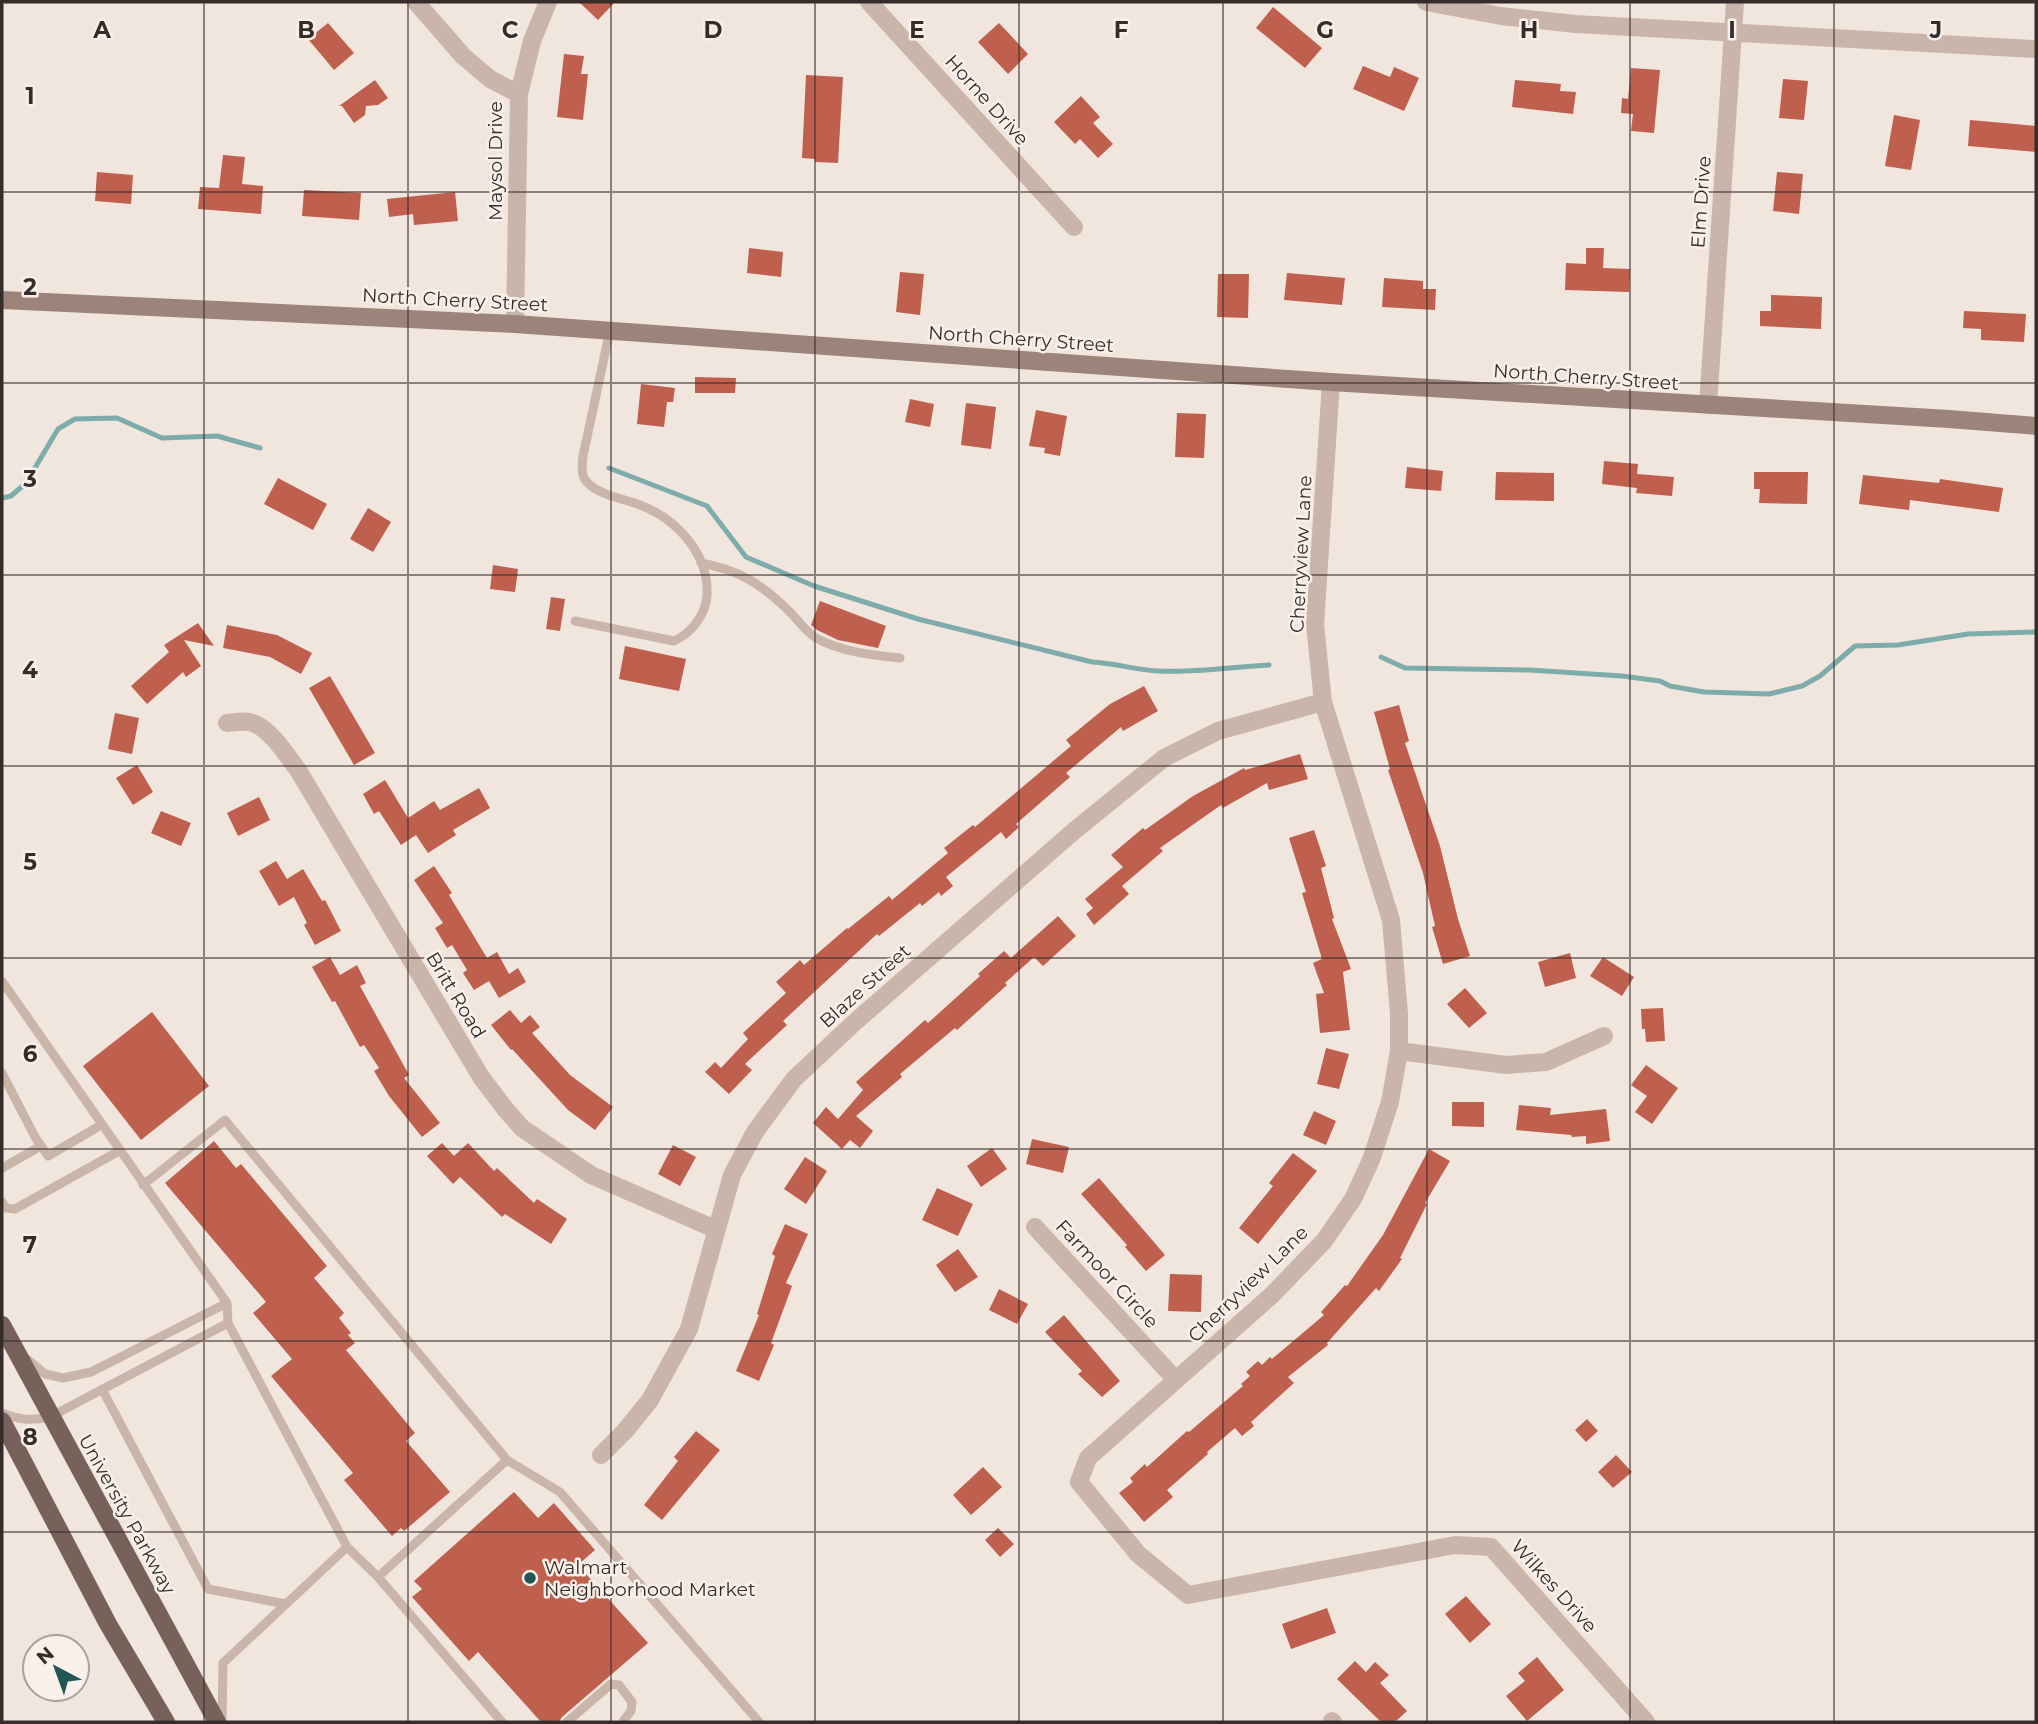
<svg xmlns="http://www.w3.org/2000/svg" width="2038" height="1724" viewBox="0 0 2038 1724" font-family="Montserrat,sans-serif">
<rect width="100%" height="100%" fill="#f1e6de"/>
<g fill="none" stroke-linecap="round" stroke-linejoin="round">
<path stroke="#7eacaa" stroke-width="5" d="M609,468l98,38 39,51 68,29 104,33 174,43c23,1 44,8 66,9 37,2 75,-4 111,-6
M2,498l9,-2 15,-13 32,-54 17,-10 42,-1 45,20 55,-2 43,12
M1381,657l24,11 125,2 92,6 38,5 10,5 34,6 65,2 33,-8 18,-10 35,-30 43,-1 70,-11 68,-2"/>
</g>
<path fill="#bf5f4e" d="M579,2h36l-17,18z
M1273,7l49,41 -17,20 -49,-40z
M328,23l26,30 -20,17 -26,-31z
M999,23l29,31 -20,20 -30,-32z
M564,54l20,2 -3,18h7l-5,46 -26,-3z
M1363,66l27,11 4,-10 25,11 -15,33 -51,-22z
M1631,68l29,2 -6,63 -23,-2 2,-17 -12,-1 1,-15 6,1z
M806,75l37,2 -5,86 -23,-1v-3l-13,-1z
M1783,79l25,2 -4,39 -25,-2z
M375,80l13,18 -10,7 -12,1 -1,9 -11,8 -12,-17h-3z
M1515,80l46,4 -1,7 16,1 -3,22 -61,-7z
M1081,96l19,21 -7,6 20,21 -15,14 -18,-19 -5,5 -21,-22z
M1894,115l26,5 -9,50 -26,-4z
M1970,120l66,6v26l-68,-6z
M223,155l22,2 -3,27 21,2 -2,28 -63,-5 2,-22 19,1z
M97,172l36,3 -2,29 -36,-3z
M1777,172l26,2 -4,40 -26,-3z
M304,190l57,3 -2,27 -57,-4z
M455,192l3,29 -44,4 -1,-11 -24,3 -2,-18z
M749,248l34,4 -2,25 -34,-4z
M1586,248h18l-1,20 27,1 -1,23 -64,-2 1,-27 20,1z
M900,272l24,2 -4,41 -24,-3z
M1287,273l58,5 -3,27 -58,-5z
M1218,274h31l-1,44 -31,-1z
M1384,278l39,3v8h13l-1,21 -53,-3z
M1771,295l51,2 -1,32 -61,-3v-15h11z
M1964,311l62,3 -2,28 -43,-2v-11l-18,-1z
M695,377l41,1 -1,15h-40z
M641,384l34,4 -2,14h-6l-3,25 -27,-3z
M910,399l24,5 -4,23 -25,-5z
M966,403l30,4 -5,42 -30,-4z
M1036,410l31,6 -7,40 -16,-3 1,-5 -16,-2z
M1177,413l29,1 -2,44 -29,-1z
M1604,461l34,3 -1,10 37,3 -2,19 -36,-3 1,-5 -35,-4z
M1407,467l36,4 -2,20 -36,-3z
M1496,472l58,1v28l-59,-1z
M1754,472h54l-1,32 -48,-1 1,-14h-6z
M1863,475l76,8 1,-4 63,9 -4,24 -89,-12 -1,10 -50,-6z
M278,478l49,26 -14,26 -49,-26z
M368,508l23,14 -18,30 -23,-13z
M493,565l25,4 -3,23 -25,-3z
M551,597l14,2 -5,32 -14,-2z
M820,601l66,25 -8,22 -40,-8 -21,-10 -6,-5z
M198,623l16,23 -30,-6 17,26 -15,11 -3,-5 -36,32 -16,-18 38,-34 -5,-7z
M227,625l50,10 35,18 -11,21 -31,-17 -47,-9z
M625,646l61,13 -7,32 -60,-12z
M330,676l45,77 -21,12 -45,-77z
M1144,686l14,25 -35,20 -2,-4 -55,46 4,4 -54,47 3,3 -13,12 -5,-7 -55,45 7,9 -12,10 -2,-4 -17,14 -2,-3 -41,33 -2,-2 -94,87 4,4 -42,39 7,6 -23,24 -24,-22 10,-10 6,6 27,-29 -5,-6 43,-40 -10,-11 24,-22 4,5 43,-37 1,1 41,-33 3,4 56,-47 -4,-5 29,-23 2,2 96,-81 -5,-6 44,-36z
M1399,705l10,36 -4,2 35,103 18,73 12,37 -27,8 -11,-37 3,-1 -12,-53 -35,-103 2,-1 -16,-57z
M115,713l24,5 -7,36 -24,-5z
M1300,754l8,25 -39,11 -2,-7 -44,25 -2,-3 -61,43 3,3 -41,35 7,8 -35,31 -8,-11 7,-6 -8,-9 38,-32 -12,-12 32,-27 2,2 48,-34 51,-28 1,2z
M137,765l16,27 -20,13 -17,-27z
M385,780l23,38 26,-17 6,9 39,-22 11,20 -37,22 3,5 -28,18 -12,-18 -15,10 -22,-34 -5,3 -11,-20z
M259,797l11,23 -32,16 -11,-23z
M161,811l30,12 -10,23 -30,-13z
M1314,830l12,36 -5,2 13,50 -2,1 19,50 -8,3 7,58 -30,3 -4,-39 8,-1 -11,-30 9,-4 -20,-66 4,-1 -17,-54z
M276,861l11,18 16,-10 19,32 3,-1 16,31 -26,14 -11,-20 3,-2 -13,-26 -15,9 -20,-35z
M434,866l18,27 -3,2 38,63 10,-6 12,22 9,-6 8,14 -27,16 -10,-17 -15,9 -11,-17 4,-3 -15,-25 -5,3 -12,-20 8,-5 -29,-43z
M1058,916l18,20 -33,30 -9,-9 -29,26 2,2 -50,45 -2,-2 -55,46 2,3 -46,39 17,15 -13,17 -10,-8 -8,9 -29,-26 13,-16 12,12 25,-29 -7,-8 69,-62 3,3 52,-47 -2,-2 26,-23 7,7z
M1570,953l6,25 -31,9 -7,-25z
M330,957l10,18 17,-10 9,18 -6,3 49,89 -5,3 36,45 -18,14 -33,-41 -15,-25 5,-3 -15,-23 -4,2 -25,-46 -3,1 -20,-35z
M1603,957l31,20 -12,19 -32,-20z
M1465,988l22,25 -18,15 -22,-24z
M1663,1008l2,33 -19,1 -1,-13h-3l-1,-20z
M510,1010l11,13 9,-8 10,12 -8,6 38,42 43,32 -18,23 -27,-20 -56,-61 -1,1 -20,-25z
M152,1012l57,74 -68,54 -58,-74z
M1326,1048l23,6 -10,35 -22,-5z
M1646,1065l32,23 -26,36 -17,-12 12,-16 -16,-11z
M1452,1102h32v25l-32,-1z
M1519,1105l32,3 -1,7 56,-6 4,32 -24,3v-8l-14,1 -1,-2 -55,-5z
M1314,1111l22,10 -10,24 -23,-10z
M1032,1139l37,8 -6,26 -37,-9z
M214,1141l22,27 5,-4 86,102 -13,12 30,35 -5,5 12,15 -3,2 7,8 -9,7 69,83 -9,8 44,51 -46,39 -3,-3 -9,8 -48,-56 9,-7 -82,-97 21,-17 -39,-46 13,-11 -101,-119z
M442,1143l12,13 14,-13 26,28 3,-3 37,35 3,-4 30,20 -16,25 -46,-30 -3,3 -42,-40 -7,7 -26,-28z
M673,1145l23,12 -16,29 -22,-12z
M992,1148l15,21 -26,18 -14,-21z
M1429,1149l21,12 -25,42 2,1 -27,54 2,1 -23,32 -3,-3 -49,55 1,2 -40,32 6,6 -43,39 3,4 -12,10 -7,-8 -28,24 1,2 -41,36 6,7 -29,25 -25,-29 14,-11 -3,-4 15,-14 2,3 40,-36 2,1 54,-46 -2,-2 9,-8 -4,-4 12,-11 4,4 8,-8 2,2 52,-44 -3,-3 24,-27 2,1 36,-51z
M1293,1153l24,18 -59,73 -19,-16 34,-42 -4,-3z
M805,1157l22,14 -21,33 -22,-15z
M1099,1178l66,77 -19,16 -21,-24 2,-2 -46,-51z
M937,1188l36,16 -15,32 -36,-16z
M785,1224l23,10 -22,49 6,3 -21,57 3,2 -15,36 -23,-10 23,-56 -2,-1 18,-58 -3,-2z
M958,1249l20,28 -23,15 -19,-27z
M1170,1274l32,1 -1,37 -33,-1z
M999,1289l29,15 -11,20 -28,-14z
M1064,1315l56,66 -18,16 -24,-23 4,-3 -37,-39z
M1587,1419l11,12 -12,11 -11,-12z
M696,1431l24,19 -58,70 -18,-15 34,-44 -4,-4z
M1616,1455l16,17 -19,16 -15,-16z
M983,1467l19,20 -31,28 -18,-20z
M514,1492l24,26 16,-15 41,47 -17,15 70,78 -86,74 -3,5h-18l-63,-70 -9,9 -57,-64 10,-8 -8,-8z
M998,1528l16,16 -14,13 -15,-17z
M1466,1596l25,28 -21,19 -25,-29z
M1327,1608l9,25 -45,16 -9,-25z
M1537,1657l27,33 -37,31 -21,-25 19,-15 -7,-8z
M1355,1661l11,11 9,-10 14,13 -9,8 27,28 -12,11h-14l-44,-43z"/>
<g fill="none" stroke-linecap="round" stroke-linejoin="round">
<path stroke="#c9b5aa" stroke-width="9" d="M701,563c39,7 60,21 88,48 9,9 17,21 27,27 26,14 55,17 84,20
M575,621l99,20c18,-8 32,-27 33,-46 2,-41 -30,-76 -67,-90 -15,-6 -37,-9 -50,-20 -10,-8 -8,-18 -7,-29l27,-126
M2,981l225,322 1,20 119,224 31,30 124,145
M2,1073l33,64 13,19 53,-31
M2,1168l39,-22
M143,1185l82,-65 282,340 53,32 199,230
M2,1202l4,6 9,1 104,-58
M27,1359l18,15 18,4 28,-6 136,-69
M102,1389l106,200 78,15
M2,1413c18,7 29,8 48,4l178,-94
M378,1577l129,-117
M222,1722l1,-59 124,-116
M567,1722l44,-38 8,1 13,17 -1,9 -7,9"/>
<path stroke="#c9b5aa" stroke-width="18" d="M416,2l47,54 27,23 29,15
M869,2l205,225
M1426,2l75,14 74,8 461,25
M515,324l4,-230 13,-53 16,-39
M1331,382l-16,243 8,77 68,218 8,94v37l-9,51 -19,58 -18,39 -29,42 -52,54 -184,163 -9,24 59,72 50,41 267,-50 36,2 155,175
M1708,405l27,-403
M227,723c9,-1 20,-3 28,1 16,6 33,33 43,46l183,307 25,33 16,18 69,47 124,54
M1399,1051l107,14 40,-3 58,-26
M1035,1227l141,153
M601,1455l24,-24 25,-31 39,-71 43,-154 23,-43 39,-53 61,-57 219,-191 90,-73 54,-27 105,-29
M1332,1721l1,1"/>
<path stroke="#9c847b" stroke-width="18" d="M2,300l513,24 816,58 618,37 87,7"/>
<path stroke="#77625b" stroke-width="18" d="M2,1325l215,397
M2,1421l106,203 58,98"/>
</g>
<path fill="none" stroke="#362c29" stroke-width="2" stroke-opacity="0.55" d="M204,2v1720M408,2v1720M611,2v1720M815,2v1720M1019,2v1720M1223,2v1720M1427,2v1720M1630,2v1720M1834,2v1720M2,192h2034M2,383h2034M2,575h2034M2,766h2034M2,958h2034M2,1149h2034M2,1341h2034M2,1532h2034"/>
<circle fill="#215654" stroke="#f9f0ea" stroke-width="2.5" cx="530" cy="1578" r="7"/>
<g text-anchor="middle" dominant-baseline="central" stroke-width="5" stroke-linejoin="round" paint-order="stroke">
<g font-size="19" fill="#362c29" stroke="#f9f0ea">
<text transform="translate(987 100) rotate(48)">Horne Drive</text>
<text transform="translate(495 161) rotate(-90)">Maysol Drive</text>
<text transform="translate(1701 202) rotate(-86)">Elm Drive</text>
<text transform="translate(455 300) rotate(3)">North Cherry Street</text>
<text transform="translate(1021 339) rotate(4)">North Cherry Street</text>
<text transform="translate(1586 377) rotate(4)">North Cherry Street</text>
<text transform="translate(1301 554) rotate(-87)">Cherryview Lane</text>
<text transform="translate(865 986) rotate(-42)">Blaze Street</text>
<text transform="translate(456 995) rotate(59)">Britt Road</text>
<text transform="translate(1107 1274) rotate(47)">Farmoor Circle</text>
<text transform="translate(1248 1284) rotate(-44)">Cherryview Lane</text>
<text transform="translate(127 1514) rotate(61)">University Parkway</text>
<text transform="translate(1554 1586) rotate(48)">Wilkes Drive</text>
</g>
<g font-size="19" fill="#362c29" stroke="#f9f0ea" text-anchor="start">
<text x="544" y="1567">Walmart<tspan x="544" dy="22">Neighborhood Market</tspan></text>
</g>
</g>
<g font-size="23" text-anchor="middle" font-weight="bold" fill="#362c29" stroke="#f9f0ea" stroke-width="5" stroke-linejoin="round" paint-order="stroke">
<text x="102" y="38">A</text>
<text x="306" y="38">B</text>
<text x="510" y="38">C</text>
<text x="713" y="38">D</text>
<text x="917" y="38">E</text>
<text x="1121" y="38">F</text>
<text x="1325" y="38">G</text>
<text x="1529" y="38">H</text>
<text x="1732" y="38">I</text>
<text x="1936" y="38">J</text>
<text x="30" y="104">1</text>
<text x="30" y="295">2</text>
<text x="30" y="487">3</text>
<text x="30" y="678">4</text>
<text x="30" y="870">5</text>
<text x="30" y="1062">6</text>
<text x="30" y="1253">7</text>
<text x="30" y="1445">8</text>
</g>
<rect width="2038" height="1724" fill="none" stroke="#362c29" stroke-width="7"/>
<g transform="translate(56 1668) rotate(319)"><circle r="33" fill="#f9f0ea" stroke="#aba29d" stroke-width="2"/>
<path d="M0-5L12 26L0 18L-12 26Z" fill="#215654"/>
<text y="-10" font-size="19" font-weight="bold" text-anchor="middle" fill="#362c29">N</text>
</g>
</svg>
